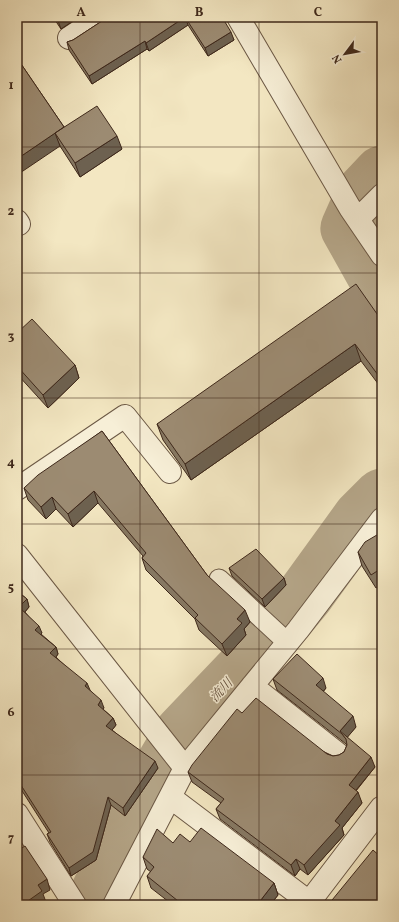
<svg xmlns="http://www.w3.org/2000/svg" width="399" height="922" viewBox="0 0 399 922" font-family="Vollkorn,'Noto Serif JP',serif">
<rect width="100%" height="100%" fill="#f3e7c2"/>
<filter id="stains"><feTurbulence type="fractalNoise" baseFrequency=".005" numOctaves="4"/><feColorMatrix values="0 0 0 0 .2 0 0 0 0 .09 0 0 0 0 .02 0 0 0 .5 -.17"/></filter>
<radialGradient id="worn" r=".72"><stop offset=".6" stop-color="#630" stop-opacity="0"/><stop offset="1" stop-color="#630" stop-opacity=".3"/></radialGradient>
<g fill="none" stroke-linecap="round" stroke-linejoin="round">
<path stroke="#b5a689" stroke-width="57" d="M382,174l-17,18 -16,36 33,59
M93,905l45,-96 45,-76 62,-65 61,-74 55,-76 21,-21"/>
<defs>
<path id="lane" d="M219,579l69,64"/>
<path id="street" d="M238,17l112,191 32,47
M69,38l32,-21
M358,219l24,-24
M17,221l2,3
M17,489l108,-73 45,56
M17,555l168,213
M252,686l86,68
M170,797l139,105
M17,814l58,91
M114,905l71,-137 113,-138 84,-111
M307,905l74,-97"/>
</defs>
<use href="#lane" stroke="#6b5845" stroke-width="21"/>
<use href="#street" stroke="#6b5845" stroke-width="24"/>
<use href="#lane" stroke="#f7efd7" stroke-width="19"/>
<use href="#street" stroke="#f7efd7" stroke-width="22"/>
</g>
<path fill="#867862" stroke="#3e281b" d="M53,17h26l-18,12z
M222,17l12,23 -26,16 -20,-31 -39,26 -2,-2 -55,35 -23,-34 -2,-8 6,-2 32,-21z
M17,58l47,69 58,22 -42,28 -20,-31z
M382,321v68l-21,-28 -170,119 -28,-40 -6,-16z
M17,333l58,32 4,13 -31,30 -31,-34z
M102,431l105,144 43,47 -6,7 2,6 -19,21 -28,-26 -4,-11 -49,-49 -4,-12 1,-2 -45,-53 -25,24 -17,-18 -10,10 -18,-19 -4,-12z
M382,532v53l-6,3 -14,-22 -4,-14z
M229,568l55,10 2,7 -21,22 -33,-31z
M17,591l10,8 2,8 -4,5 17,21 -1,1 15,13 2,7 -2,3 34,33 14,18 -1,1 10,9 3,7 -4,5 46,38 -33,48 -14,-11 -15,55 -25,16 -21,-34 -3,-8 2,-1 -32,-50z
M273,679l53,9 -3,4 33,35 -9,10 28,30 -19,24 6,12 -20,25 2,7 -36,40 -8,-6 -5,7 -75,-57 -4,-10 5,-6 -29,-21 -4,-10 54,-59 91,43 6,-1 5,-3 3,-7 -1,-1 -69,-54z
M190,842l84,41 4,12 -8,10h-97l-22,-17 -4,-12 4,-4 -4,-3 -4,-12 30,-14z"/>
<path fill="#6d6150" stroke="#3e281b" d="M63,17h16l-18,12 -3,-8z
M185,17l3,8 -39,26 -3,-8z
M231,32l3,8 -26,16 -3,-8z
M145,41l2,8 -55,35 -3,-8z
M55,133l5,13 -43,29v-16z
M117,136l5,13 -42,28 -5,-14z
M355,344l6,17 -170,119 -6,-16z
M75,365l4,13 -31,30 -5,-13z
M94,491l4,12 -25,24 -5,-13z
M52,497l4,12 -10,10 -5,-12z
M284,578l2,7 -21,22 -3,-8z
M27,599l2,8 -7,8 -3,-8z
M245,610l5,12 -6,7 2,6 -19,21 -5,-12 15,-25z
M39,626l3,7 -4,4 -3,-7z
M56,647l2,7 -5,7 -3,-8z
M323,678l3,10 -7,8 -3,-11z
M87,683l3,7 -3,4 -2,-8z
M101,700l3,8 -4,5 -2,-8z
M353,716l3,11 -10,12 -6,-8z
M113,718l3,7 -7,9 -3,-8z
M371,757l4,10 -23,28 -3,-10z
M155,761l3,7 -33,48 -2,-8z
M358,792l4,11 -20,25 2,7 -36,40 -4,-10 31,-44z
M108,797l3,8 -15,55 -25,16 -2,-8z
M296,859l4,10 -5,7 -4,-11z
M47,879l3,11 -7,4 3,8 -5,3h-15l-1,-2 13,-18z
M274,883l4,12 -8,10h-13z
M382,896v9h-7z"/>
<path fill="#9c8b72" stroke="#3e281b" d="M56,17h7l-5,4z
M107,17h115l9,15 -26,16 -20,-31 -39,26 -1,-2 -56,35 -22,-34 6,-2 32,-21z
M17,58l47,69 -47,32z
M97,106l20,30 -42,27 -20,-30z
M356,284l26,37v57l-1,1 -26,-35 -170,120 -28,-40z
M32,319l43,46 -32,30 -26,-29v-33z
M102,431l105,144 38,35 -8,9 5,4 -20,21 -27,-26 3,-3 -56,-57 4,-5 -52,-62 -26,23 -16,-17 -11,10 -17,-19 14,-13z
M382,532v36l-11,7 -13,-23 7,-10z
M256,549l28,29 -22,21 -33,-31z
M17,591l10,8 -8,8 20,19 -4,4 21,17 -6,6 37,30 -2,3 16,14 -3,5 15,13 -7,8 49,35 -32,47 -15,-11 -15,55 -24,16 -22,-34 4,-2 -34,-53z
M297,654l26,24 -7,7 37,31 -13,15 31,26 -22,28 9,7 -23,29 5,4 -36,40 -8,-6 -5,6 -75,-56 8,-10 -36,-27 4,-7 45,-56 5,4 14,-15 71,56 6,2 6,-1 5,-3 3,-7 -1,-6 -4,-5 -69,-55z
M201,828l73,55 -17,22h-74l-36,-29 7,-9 -11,-10 14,-28 16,14 7,-9 10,8z
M25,846l22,33 -9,6 4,6 -17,12 1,2h-9v-54z
M373,850l9,8v38l-7,9h-47z"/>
<path fill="none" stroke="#3e281b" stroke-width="1" stroke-opacity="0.55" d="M140,17v888M259,17v888M17,147h365M17,273h365M17,398h365M17,524h365M17,649h365M17,775h365"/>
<g text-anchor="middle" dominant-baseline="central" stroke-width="3" stroke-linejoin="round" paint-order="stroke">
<g font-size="13" font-style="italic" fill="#624e3c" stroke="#f7efd7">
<text transform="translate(222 691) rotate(-47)">流川</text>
</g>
</g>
<rect width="399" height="922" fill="none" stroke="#f3e7c2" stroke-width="44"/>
<g transform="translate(345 54) rotate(238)" stroke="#f7efd7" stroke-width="3" paint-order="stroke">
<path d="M0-3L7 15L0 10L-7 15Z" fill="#3e281b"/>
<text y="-6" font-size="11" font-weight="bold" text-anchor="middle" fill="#3e281b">N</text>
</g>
<rect x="22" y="22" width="355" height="878" fill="none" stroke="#3e281b" stroke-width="1.5"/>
<g font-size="13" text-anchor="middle" font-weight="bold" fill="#3e281b">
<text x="81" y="16">A</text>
<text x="199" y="16">B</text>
<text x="318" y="16">C</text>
<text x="11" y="89">1</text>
<text x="11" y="215">2</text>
<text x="11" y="340">3</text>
<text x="11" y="466">4</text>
<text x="11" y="591">5</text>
<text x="11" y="716">6</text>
<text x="11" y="842">7</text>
</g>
<rect width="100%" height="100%" filter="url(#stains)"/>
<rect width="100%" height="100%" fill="url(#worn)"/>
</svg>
